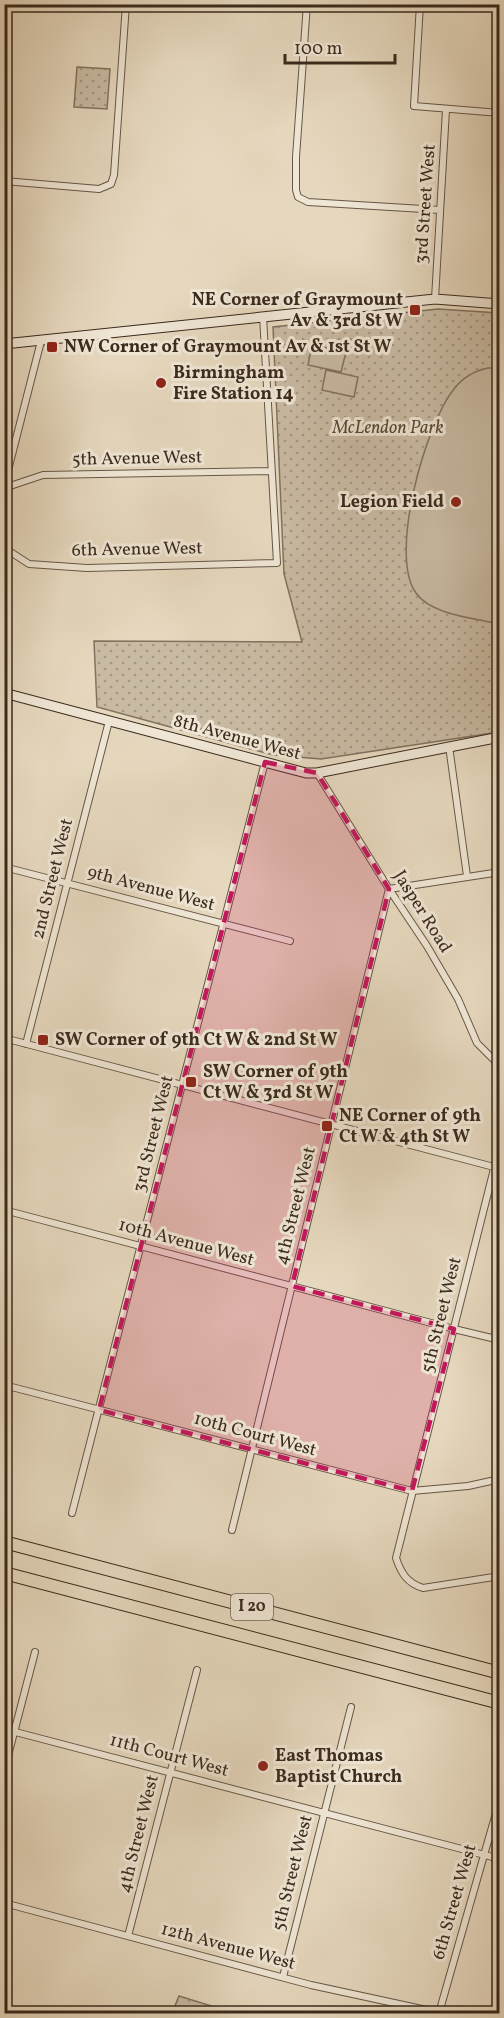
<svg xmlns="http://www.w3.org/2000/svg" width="504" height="2018" viewBox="0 0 504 2018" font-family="Vollkorn,serif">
<defs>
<pattern id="grass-dots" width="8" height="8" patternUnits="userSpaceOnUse" patternTransform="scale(1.5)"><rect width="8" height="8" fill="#c9baa3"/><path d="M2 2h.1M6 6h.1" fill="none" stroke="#a49784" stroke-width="1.8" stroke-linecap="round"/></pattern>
</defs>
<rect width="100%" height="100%" fill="#e6d8be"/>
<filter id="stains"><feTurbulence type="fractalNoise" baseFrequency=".00333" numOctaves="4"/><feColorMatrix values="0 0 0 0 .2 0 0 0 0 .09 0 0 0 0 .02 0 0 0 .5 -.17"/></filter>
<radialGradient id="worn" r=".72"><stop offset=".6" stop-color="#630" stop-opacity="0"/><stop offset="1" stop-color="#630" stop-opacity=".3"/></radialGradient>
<path fill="url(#grass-dots)" stroke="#827260" stroke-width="1.5" d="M77,67l33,2 -3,40 -33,-2z
M438,309l61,4v419l-178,27 -48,-4 -176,-48 -3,-66 208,1 -18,-68 -11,-247z
M179,1996l55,17h-62z"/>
<path fill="#c9baa3" stroke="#827260" stroke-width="1.5" d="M312,345l34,7 -5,20 -33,-7z
M488,368h12l-1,256c-24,-6 -68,-9 -83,-31 -28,-38 10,-170 38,-204 9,-12 20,-18 34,-21z
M326,370l32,7 -4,20 -32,-7z"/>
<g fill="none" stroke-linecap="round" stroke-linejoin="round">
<defs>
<path id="street" d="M307,4l-11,153v33l2,7 10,5 132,8
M420,4l-6,102 86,7
M4,181l95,8 12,-5 3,-9 12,-171
M435,299l11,-189
M4,486l37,-145
M4,488l39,-13 228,-4
M4,545l5,6 20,13 58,4 190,-5 -14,-247
M449,746l18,130
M317,773l72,116 38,57 31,53 19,44 23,23
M4,867l286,74
M4,1038l490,129
M26,1044l83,-323
M500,1145l-104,413c5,15 11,25 27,30l77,-12
M4,1210l450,119 46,11
M4,1385l408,106 56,-5 32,-7
M72,1513l193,-751
M232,1530l157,-641 111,-17
M4,1729l496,130
M4,1771l31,-119
M4,1903l307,82 134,29
M128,1936l69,-266
M283,1977l68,-270
M439,2013l61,-214"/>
<path id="secondary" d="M4,344l431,-45 65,5
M4,693l302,80h11l183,-36"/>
<path id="highway" d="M4,1542l496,131
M4,1573l496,130"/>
</defs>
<use href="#street" stroke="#665645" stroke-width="8"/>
<use href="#secondary" stroke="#3b2a1d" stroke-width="11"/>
<use href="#highway" stroke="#3b2a1d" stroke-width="14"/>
<use href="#street" stroke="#efe6d5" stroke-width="6"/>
<use href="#secondary" stroke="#efe6d5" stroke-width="9"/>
<use href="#highway" stroke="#e6d8be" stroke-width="12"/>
</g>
<path fill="#c2185b" fill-opacity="0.2" stroke="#c2185b" stroke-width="4.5" stroke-dasharray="12 8" stroke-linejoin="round" d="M265,762l52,11 72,116 -97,397 162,43 -42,162 -313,-81z"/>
<g fill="#8f2418" stroke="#efe6d5" stroke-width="2">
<rect x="409" y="304" width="12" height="12" rx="3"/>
<rect x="46" y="341" width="12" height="12" rx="3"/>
<circle cx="161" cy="383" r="6"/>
<circle cx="456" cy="502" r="6"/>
<rect x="37" y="1034" width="12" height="12" rx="3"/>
<rect x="185" y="1076" width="12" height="12" rx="3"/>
<rect x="321" y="1120" width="12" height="12" rx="3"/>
<circle cx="263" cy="1766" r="6"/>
</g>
<g text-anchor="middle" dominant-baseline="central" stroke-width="6" stroke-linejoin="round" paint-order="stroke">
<rect fill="#efe6d5" stroke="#716254" stroke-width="1.5" x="231" y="1594" width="42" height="26" rx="4.5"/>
<g font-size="16" font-weight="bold" fill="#3b2a1d">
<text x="252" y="1607">I 20</text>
</g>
<g font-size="18" fill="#3b2a1d" stroke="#efe6d5">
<text transform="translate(426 204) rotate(-86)">3rd Street West</text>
<text transform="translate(137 459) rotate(-1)">5th Avenue West</text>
<text transform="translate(137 550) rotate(-1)">6th Avenue West</text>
<text transform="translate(237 738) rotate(15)">8th Avenue West</text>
<text transform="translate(53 879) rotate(-76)">2nd Street West</text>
<text transform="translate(151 889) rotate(15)">9th Avenue West</text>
<text transform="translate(422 912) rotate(58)">Jasper Road</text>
<text transform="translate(154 1134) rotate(-76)">3rd Street West</text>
<text transform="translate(296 1206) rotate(-76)">4th Street West</text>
<text transform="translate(186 1243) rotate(15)">10th Avenue West</text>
<text transform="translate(442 1315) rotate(-76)">5th Street West</text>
<text transform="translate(255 1435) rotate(15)">10th Court West</text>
<text transform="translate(169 1756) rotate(15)">11th Court West</text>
<text transform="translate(139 1834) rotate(-76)">4th Street West</text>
<text transform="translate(293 1873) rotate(-76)">5th Street West</text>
<text transform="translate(455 1902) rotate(-74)">6th Street West</text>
<text transform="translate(228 1947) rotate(15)">12th Avenue West</text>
</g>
<g font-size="18" font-weight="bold" fill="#3b2a1d" stroke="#efe6d5" text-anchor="start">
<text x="403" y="300" text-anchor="end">NE Corner of Graymount<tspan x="403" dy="21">Av &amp; 3rd St W</tspan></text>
<text x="64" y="347">NW Corner of Graymount Av &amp; 1st St W</text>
<text x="173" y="373">Birmingham<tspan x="173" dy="21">Fire Station 14</tspan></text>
<text x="444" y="502" text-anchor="end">Legion Field</text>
<text x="55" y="1040">SW Corner of 9th Ct W &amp; 2nd St W</text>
<text x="203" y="1072">SW Corner of 9th<tspan x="203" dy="21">Ct W &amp; 3rd St W</tspan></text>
<text x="339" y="1116">NE Corner of 9th<tspan x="339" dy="21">Ct W &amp; 4th St W</tspan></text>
<text x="275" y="1756">East Thomas<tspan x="275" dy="21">Baptist Church</tspan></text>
</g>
<g font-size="18" font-style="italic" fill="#574738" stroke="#efe6d5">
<text x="388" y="428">McLendon Park</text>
</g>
</g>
<rect width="504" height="2018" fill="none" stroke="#e6d8be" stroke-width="24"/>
<rect x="6" y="6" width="492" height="2006" fill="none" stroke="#3b2a1d" stroke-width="3"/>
<rect x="12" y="12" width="480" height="1994" fill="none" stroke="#3b2a1d" stroke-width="1.5"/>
<path d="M285 54v9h110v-9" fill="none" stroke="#3b2a1d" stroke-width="3"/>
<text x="294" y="54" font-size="18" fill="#3b2a1d" stroke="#efe6d5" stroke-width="4.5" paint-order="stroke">100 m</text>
<rect width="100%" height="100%" filter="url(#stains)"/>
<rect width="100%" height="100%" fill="url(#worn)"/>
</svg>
